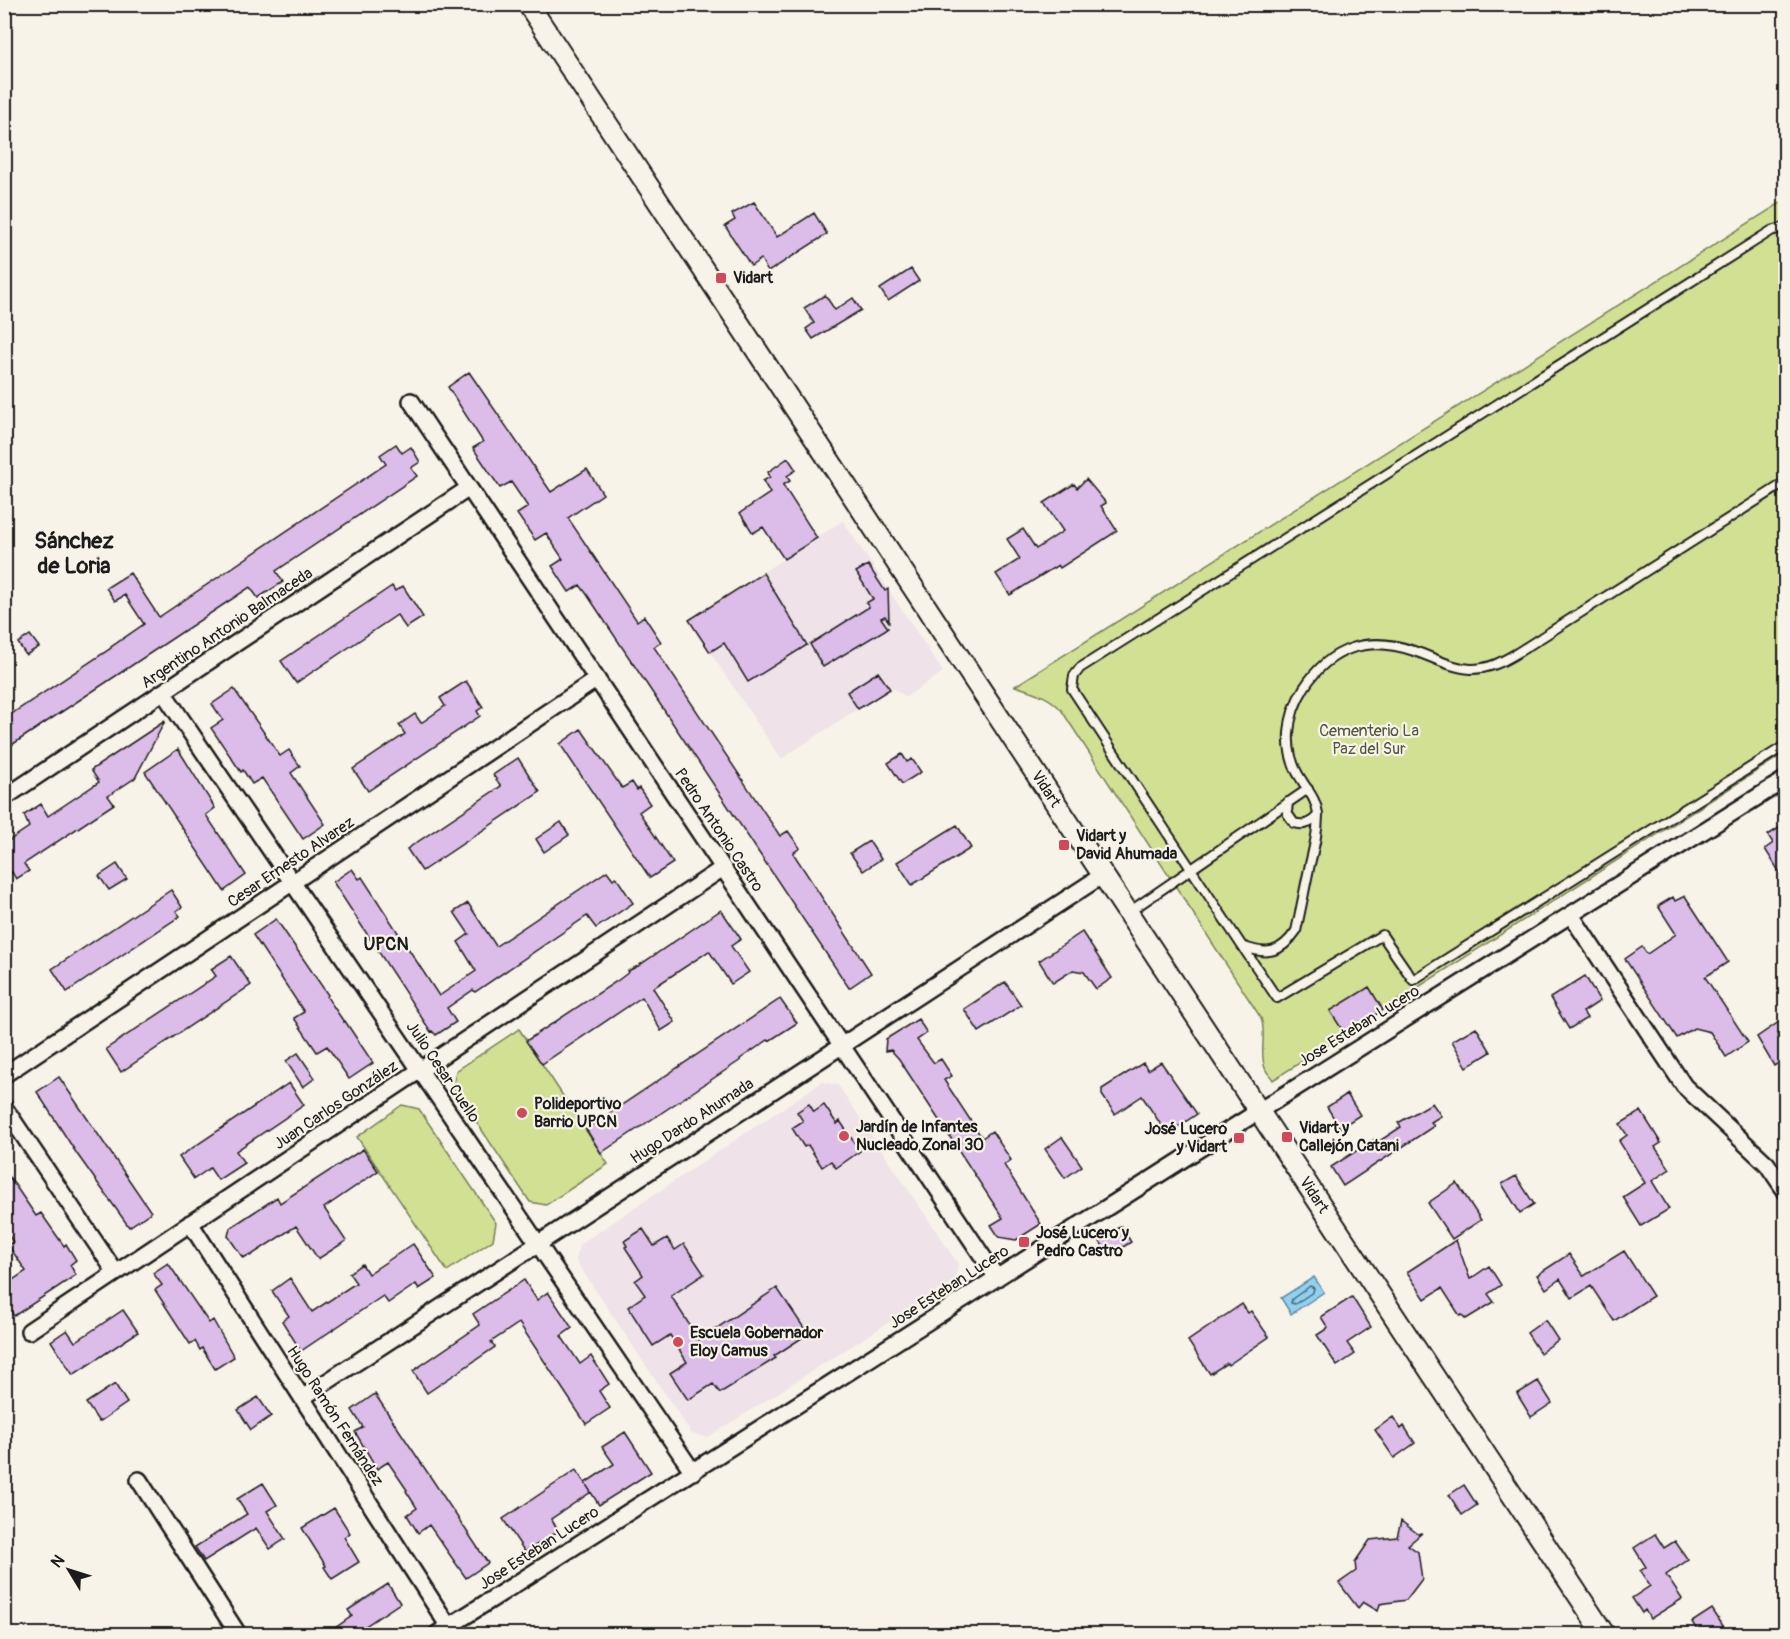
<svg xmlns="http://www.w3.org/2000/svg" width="1790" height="1639" viewBox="0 0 1790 1639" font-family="Pangolin,sans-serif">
<rect width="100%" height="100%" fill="#f7f3e8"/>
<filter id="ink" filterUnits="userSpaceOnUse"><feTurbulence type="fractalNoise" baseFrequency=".0167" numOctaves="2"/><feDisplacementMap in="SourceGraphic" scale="12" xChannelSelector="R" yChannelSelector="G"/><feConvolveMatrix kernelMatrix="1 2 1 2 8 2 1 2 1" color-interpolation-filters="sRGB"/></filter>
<g filter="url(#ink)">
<path fill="#efe2e8" d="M843,521l100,151 -37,25 -15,-10 -110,72 -92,-139z
M822,1082l16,3 120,179 -3,16 -247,157 -16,-3 -116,-173 3,-16z"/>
<path fill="#d2e094" stroke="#777e58" stroke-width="1.5" d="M1785,200v553l-512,327c-2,-4 -7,-8 -8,-12 -6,-16 2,-34 -4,-50l-199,-307c-12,-15 -29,-19 -47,-25z
M519,1029l89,135 -62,41 -16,-3 -77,-115 3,-16z
M402,1105l17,4 77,114 -3,17 -46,31 -90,-134z"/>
<path fill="#90d1f2" stroke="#62899c" stroke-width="1.5" d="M1314,1277l10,15 -33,22 -10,-16z"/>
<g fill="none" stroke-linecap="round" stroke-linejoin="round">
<path stroke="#4a6472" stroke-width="1.5" d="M1310,1286l4,2 -1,4 -18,12 -4,-1 1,-4z"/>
</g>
<path fill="#dcbce9" stroke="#1c1c1c" stroke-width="1.5" d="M754,202l23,35 37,-24 13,21 -59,38 -7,-13 -10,7 -26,-40 10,-6 -3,-6z
M911,269l8,12 -31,20 -8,-12z
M825,295l10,15 18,-12 8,12 -48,29 -7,-10 8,-6 -10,-15z
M469,372l82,120 36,-23 16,25 -35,24 69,103 7,-5 17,26 -7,5 126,189 8,-5 12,17 -7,5 78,120 -22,15 -263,-395 -6,-8 -11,7 -17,-26 11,-7 -17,-26 -11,7 -18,-26 11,-7 -17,-25 -11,6 -27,-40 10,-6 -35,-55z
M396,444l6,9 9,-6 9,15 -9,6 6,8 -141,95 7,11 -25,16 -8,-11 -246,163v-31l107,-71v-1l33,-23 -19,-29 -10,6 -9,-13 24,-15 29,44 227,-153 -6,-9z
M788,458l8,12 -9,6 3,5 -7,4 34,53 -33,21 -21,-32 -10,6 -13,-20 30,-20 -7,-12 7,-4 -2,-5z
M1086,479l20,24 -5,3 16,25 -57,37 -2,-3 -48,30 -14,-21 24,-15 -13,-20 16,-10 13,20 27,-18 -19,-28 30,-19 3,4z
M868,565l17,26 3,-2 1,33 -4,-6 -4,2 7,10 -65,39 -13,-23 59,-37 -3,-4 7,-4 -17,-27z
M763,573l44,72 -59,37 -24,-39 -14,9 -21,-32z
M392,586l3,5 8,-5 20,31 -17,11 -9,-13 -101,68 -15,-22z
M30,635l9,12 -13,8 -8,-12z
M878,672l12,17 -32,20 -11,-17z
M466,681l17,26 -6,4 3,5 -112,75 -15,-22 52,-35 -6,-9 16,-11 6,9 24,-17 -5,-8z
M234,689l46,67 9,-6 11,16 -9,7 34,51 -22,15 -41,-61 -10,6 -9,-14 -2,2 -30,-44 12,-8 -11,-16z
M165,721l-30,57 -27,18 6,8 -86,57 -4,3 5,7 -13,8 -4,-7 -8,5v-33l25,-17 -5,-12 17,-11 7,12 51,-34 -8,-12z
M581,729l41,59 10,-6 5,8 2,-2 11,16 -11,8 34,51 -23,15 -90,-134z
M178,749l37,59 -9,7 40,60 -22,16 -79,-119z
M902,754l5,8 5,-3 9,13 -19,12 -14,-21z
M518,758l22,34 -118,79 -15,-22 94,-63 -8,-11z
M561,822l8,13 -25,17 -8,-13z
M1785,824v57l-20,-32 8,-6 -5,-8z
M957,825l14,23 -59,37 -15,-23z
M869,841l12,18 -18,12 -13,-18z
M117,864l10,15 -18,11 -10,-14z
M352,869l7,10 3,-2 77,119 37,-25 -18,-29 11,-8 -15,-22 14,-9 28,43 111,-75 6,8 3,-2 17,26 -37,25 -9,-12 -112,76 -2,-2 -26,18 9,14 -20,13 -4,-4 -1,1 -98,-150z
M171,890l11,17 -6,4 4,5 -113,76 -15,-23z
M1685,896l43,66 -23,15 43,65 -22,15 -16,-25 -16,-4 -17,10 -52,-79 17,-12 5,7 29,-20 -18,-28 15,-9 2,4z
M721,910l20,29 -10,7 18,26 -18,12 -22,-33 -56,37 22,34 -14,9 -19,-34 -100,67 -16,-23 91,-60 12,-9 -1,-1 10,-5z
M276,919l52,76 -1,2 17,25 1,-1 28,42 -24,16 -22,-33 -10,6 -23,-34 10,-6 -51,-77z
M1082,932l30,46 -16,11 -12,-17 -11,-2 -20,13 -14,-22z
M231,956l20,29 -130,87 -15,-23 110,-73 -5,-7z
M1585,976l15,25 -17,11 4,6 -18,11 -19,-31z
M1005,982l16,23 -42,27 -15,-23z
M1369,987l14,23 -38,24 -15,-23z
M780,999l17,24 -28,18 -1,-1 -28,19 1,1 -140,93 -15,-24z
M1785,1018v41l-11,7 -17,-29z
M918,1019l9,14 -10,7 17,23 7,-4 11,17 -8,4 38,58 10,-7 19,29 -7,5 37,59 -25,16 -17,-3 -8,-12 12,-7 -104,-159 -8,-9 -6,1 1,-12z
M1476,1027l15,25 -24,15 -15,-26z
M298,1053l17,25 -12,9 -17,-26z
M1161,1062l36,52 -30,20 -25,-38 -27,18 -13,-19v-6l41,-26 5,7z
M59,1077l92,135 -22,15 -52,-73 -40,-62z
M289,1083l15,22 -68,46 8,12 -26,17 -8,-12 -16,11 -15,-22z
M1347,1094l13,21 -20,13 -13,-21z
M1432,1103l9,13 -10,6 3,4 -91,60 -12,-19 44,-28 3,3 23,-15 -3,-4z
M809,1104l5,8 10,-7 13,19 3,-3 20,30 -24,17 -5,-7 -9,6 -14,-22 -4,2 -12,-19 11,-7 -6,-9z
M1641,1111l20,32 -6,4 15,22 -18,12 17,28 -28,17 -18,-29 22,-14 -26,-42 8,-6 -7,-11z
M1062,1137l20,29 -17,12 -20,-29z
M363,1149l15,22 -54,37 22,33 -28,18 -22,-33 -46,30 -1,-1 -6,3 -15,-22 2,-8 47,-31 3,6z
M4,1169l32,47 5,-3 23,33 2,-2 10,16 -6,5 6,10 -62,41 -10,-14v-16l22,-15 -18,-26 5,-3 -9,-13z
M1516,1176l18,28 -14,9 -18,-29z
M1457,1183l24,37 -29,19 -24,-36z
M1121,1226l10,16 -22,14 -10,-16z
M643,1229l11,17 13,-8 8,12 9,-6 20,30 -33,22 28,44 78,-52 31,46 -34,22 2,2 -56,35 -7,-9 -25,16 -18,-27 17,-11 -17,-27 -17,11 -25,-39 17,-12 -10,-14 8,-6 -18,-28 2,-1 -3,-5z
M1456,1240l14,39 19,-13 12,19 -13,9 6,8 -28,17 -4,-4 -2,1 -18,-28 -17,11 -18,-27z
M413,1244l23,34 -17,11 -3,-5 -28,19 -5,-7 -82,55 -19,-30 7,-5 -17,-25 18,-13 22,34 44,-29 -7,-10 13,-9 6,10z
M1624,1251l29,45 -39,25 -23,-35 -19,12 -12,-19 -14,10 -9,-14 32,-21 15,22z
M168,1263l41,60 4,-3 21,37 -19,12 -13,-21 -2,2 -5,-9 -5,3 -35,-54 7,-5 -9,-12z
M524,1280l13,20 11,-8 24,36 -11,8 19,28 11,-8 18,28 -10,7 11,17 -24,16 -67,-101 -28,19 4,5 -68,46 -14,-22 67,-46 -7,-11z
M1352,1297l19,30 -24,16 8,11 -18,12 -20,-31 11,-7 -7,-11z
M1242,1304l6,9 3,-2 18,26 -41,28 -1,-2 -17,11 -22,-33z
M123,1310l15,22 -65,43 -22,-34 16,-11 8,12z
M1545,1320l13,20 -18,13 -13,-20z
M1538,1381l14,22 -21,14 -14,-23z
M115,1384l12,19 -28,19 -13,-19z
M375,1394l113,169 -22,15 -37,-53 -11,8 -11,-18 10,-7 -11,-17 1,-1 -19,-28 -11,7 -22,-37 8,-5 -11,-17z
M258,1397l13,19 -20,14 -13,-20z
M1393,1417l8,12 3,-3 11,17 -21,15 -19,-28z
M625,1432l26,40 -52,33 -14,-22 29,-19 -12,-17z
M576,1470l15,22 -40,27 8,12 -34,21 -22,-33z
M263,1483l14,22 -10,6 18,28 -15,10 -14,-21 -52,33 -9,-14 52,-33 -10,-15z
M1464,1485l13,20 -15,10 -13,-20z
M334,1508l16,25 -6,4 15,25 -27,17 -8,-12 2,-1 -24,-38z
M1401,1521l17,13 4,-1 -14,12 10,7 4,27 -16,21 -26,4 -2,7 -15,-9 -5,6 -19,-25 17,-12 -1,-9 15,-22 27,-3z
M1655,1534l9,14 11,-7 13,19 -22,15 16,24 -32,20 -5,-9 -3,3 -10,-15 18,-12 -10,-15 6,-4 -12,-19z
M388,1584l12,19 -39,26 3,6h-39l27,-19 -4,-6z
M1712,1609l17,26h-29l-8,-13z"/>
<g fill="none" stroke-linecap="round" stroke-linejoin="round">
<defs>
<path id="service" d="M1786,227l-15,4 -691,437 -6,8 -2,13 170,257c25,10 39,7 54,-15 5,-22 9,-44 14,-67 4,-16 8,-32 8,-49 -1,-15 -10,-24 -17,-36 -19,-28 -14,-64 3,-91 26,-41 65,-53 110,-37 19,6 37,17 57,18 18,0 31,-7 46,-16l269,-171
M1288,802l-1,11 7,10c10,3 17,1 24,-8
M1129,912l179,-123
M1242,946l35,52 105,-63 31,45 373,-235"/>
<path id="minor" d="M411,401l586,877
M163,692l530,780
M4,798l465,-310
M1571,915l113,171 83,78 19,28
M4,1075l593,-396
M4,1107l112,166
M190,1223l259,404
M29,1331l694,-463
M302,1398l801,-523
M139,1480l99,154
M437,1634l795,-506 554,-349"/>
<path id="tertiary" d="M528,4l1076,1630"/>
</defs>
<use href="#service" stroke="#1c1c1c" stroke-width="12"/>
<use href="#minor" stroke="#1c1c1c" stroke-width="20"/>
<use href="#tertiary" stroke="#1c1c1c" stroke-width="24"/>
<use href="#service" stroke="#f7f3e8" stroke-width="8"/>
<use href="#minor" stroke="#f7f3e8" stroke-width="15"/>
<use href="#tertiary" stroke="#f7f3e8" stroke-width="20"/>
</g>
</g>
<g fill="#d1495b" stroke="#f7f3e8" stroke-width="2">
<rect x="715" y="272" width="12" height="12" rx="3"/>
<rect x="1058" y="839" width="12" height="12" rx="3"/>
<circle cx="522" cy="1113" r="6"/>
<circle cx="844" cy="1136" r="6"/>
<rect x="1281" y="1131" width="12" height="12" rx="3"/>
<rect x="1233" y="1132" width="12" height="12" rx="3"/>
<rect x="1018" y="1236" width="12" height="12" rx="3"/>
<circle cx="678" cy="1342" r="6"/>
</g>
<g text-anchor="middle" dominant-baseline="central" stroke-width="4.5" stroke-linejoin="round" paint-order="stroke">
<g font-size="16" font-weight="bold" fill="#1c1c1c" stroke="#f7f3e8" text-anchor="start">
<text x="733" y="278">Vidart</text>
<text x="1076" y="836">Vidart y<tspan x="1076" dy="18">David Ahumada</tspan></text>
<text x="534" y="1104">Polideportivo<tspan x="534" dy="18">Barrio UPCN</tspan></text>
<text x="856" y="1127">Jardín de Infantes<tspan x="856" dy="18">Nucleado Zonal 30</tspan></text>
<text x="1299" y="1128">Vidart y<tspan x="1299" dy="18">Callejón Catani</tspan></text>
<text x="1227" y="1129" text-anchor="end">José Lucero<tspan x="1227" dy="18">y Vidart</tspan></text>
<text x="1036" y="1233">José Lucero y<tspan x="1036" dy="18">Pedro Castro</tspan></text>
<text x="690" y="1333">Escuela Gobernador<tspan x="690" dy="18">Eloy Camus</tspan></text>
</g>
<g font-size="16" fill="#1c1c1c" stroke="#f7f3e8">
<text transform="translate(227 628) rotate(-34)">Argentino Antonio Balmaceda</text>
<text transform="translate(1046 789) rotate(57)">Vidart</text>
<text transform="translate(719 830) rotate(56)">Pedro Antonio Castro</text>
<text transform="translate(291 862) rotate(-34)">Cesar Ernesto Alvarez</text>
<text transform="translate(1359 1026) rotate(-32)">Jose Esteban Lucero</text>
<text transform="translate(443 1072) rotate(56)">Julio Cesar Cuello</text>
<text transform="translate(336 1105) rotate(-34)">Juan Carlos González</text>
<text transform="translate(692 1121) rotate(-33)">Hugo Dardo Ahumada</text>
<text transform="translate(1314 1195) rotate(57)">Vidart</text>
<text transform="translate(949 1287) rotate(-33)">Jose Esteban Lucero</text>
<text transform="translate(335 1416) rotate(57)">Hugo Ramón Fernández</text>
<text transform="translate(539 1548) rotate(-33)">Jose Esteban Lucero</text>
</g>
<g font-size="16" fill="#535740" stroke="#f7f3e8">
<text x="1369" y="731">Cementerio La<tspan x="1369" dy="18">Paz del Sur</tspan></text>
</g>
<g font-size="18" font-weight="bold" fill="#1c1c1c" stroke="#f7f3e8">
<text x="386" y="944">UPCN</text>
</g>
<g font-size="22" font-weight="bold" fill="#1c1c1c" stroke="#f7f3e8">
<text x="74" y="541">Sánchez<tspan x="74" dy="25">de Loria</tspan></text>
</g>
</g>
<rect width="1790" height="1639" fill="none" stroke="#f7f3e8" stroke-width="24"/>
<rect x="12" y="12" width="1766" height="1615" fill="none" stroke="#1c1c1c" stroke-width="2" filter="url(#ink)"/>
<g transform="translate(69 1570) rotate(308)" stroke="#f7f3e8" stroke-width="4.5" paint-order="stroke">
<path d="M0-4.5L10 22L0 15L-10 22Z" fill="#1c1c1c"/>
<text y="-9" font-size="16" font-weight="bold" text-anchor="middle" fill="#1c1c1c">N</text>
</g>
</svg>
